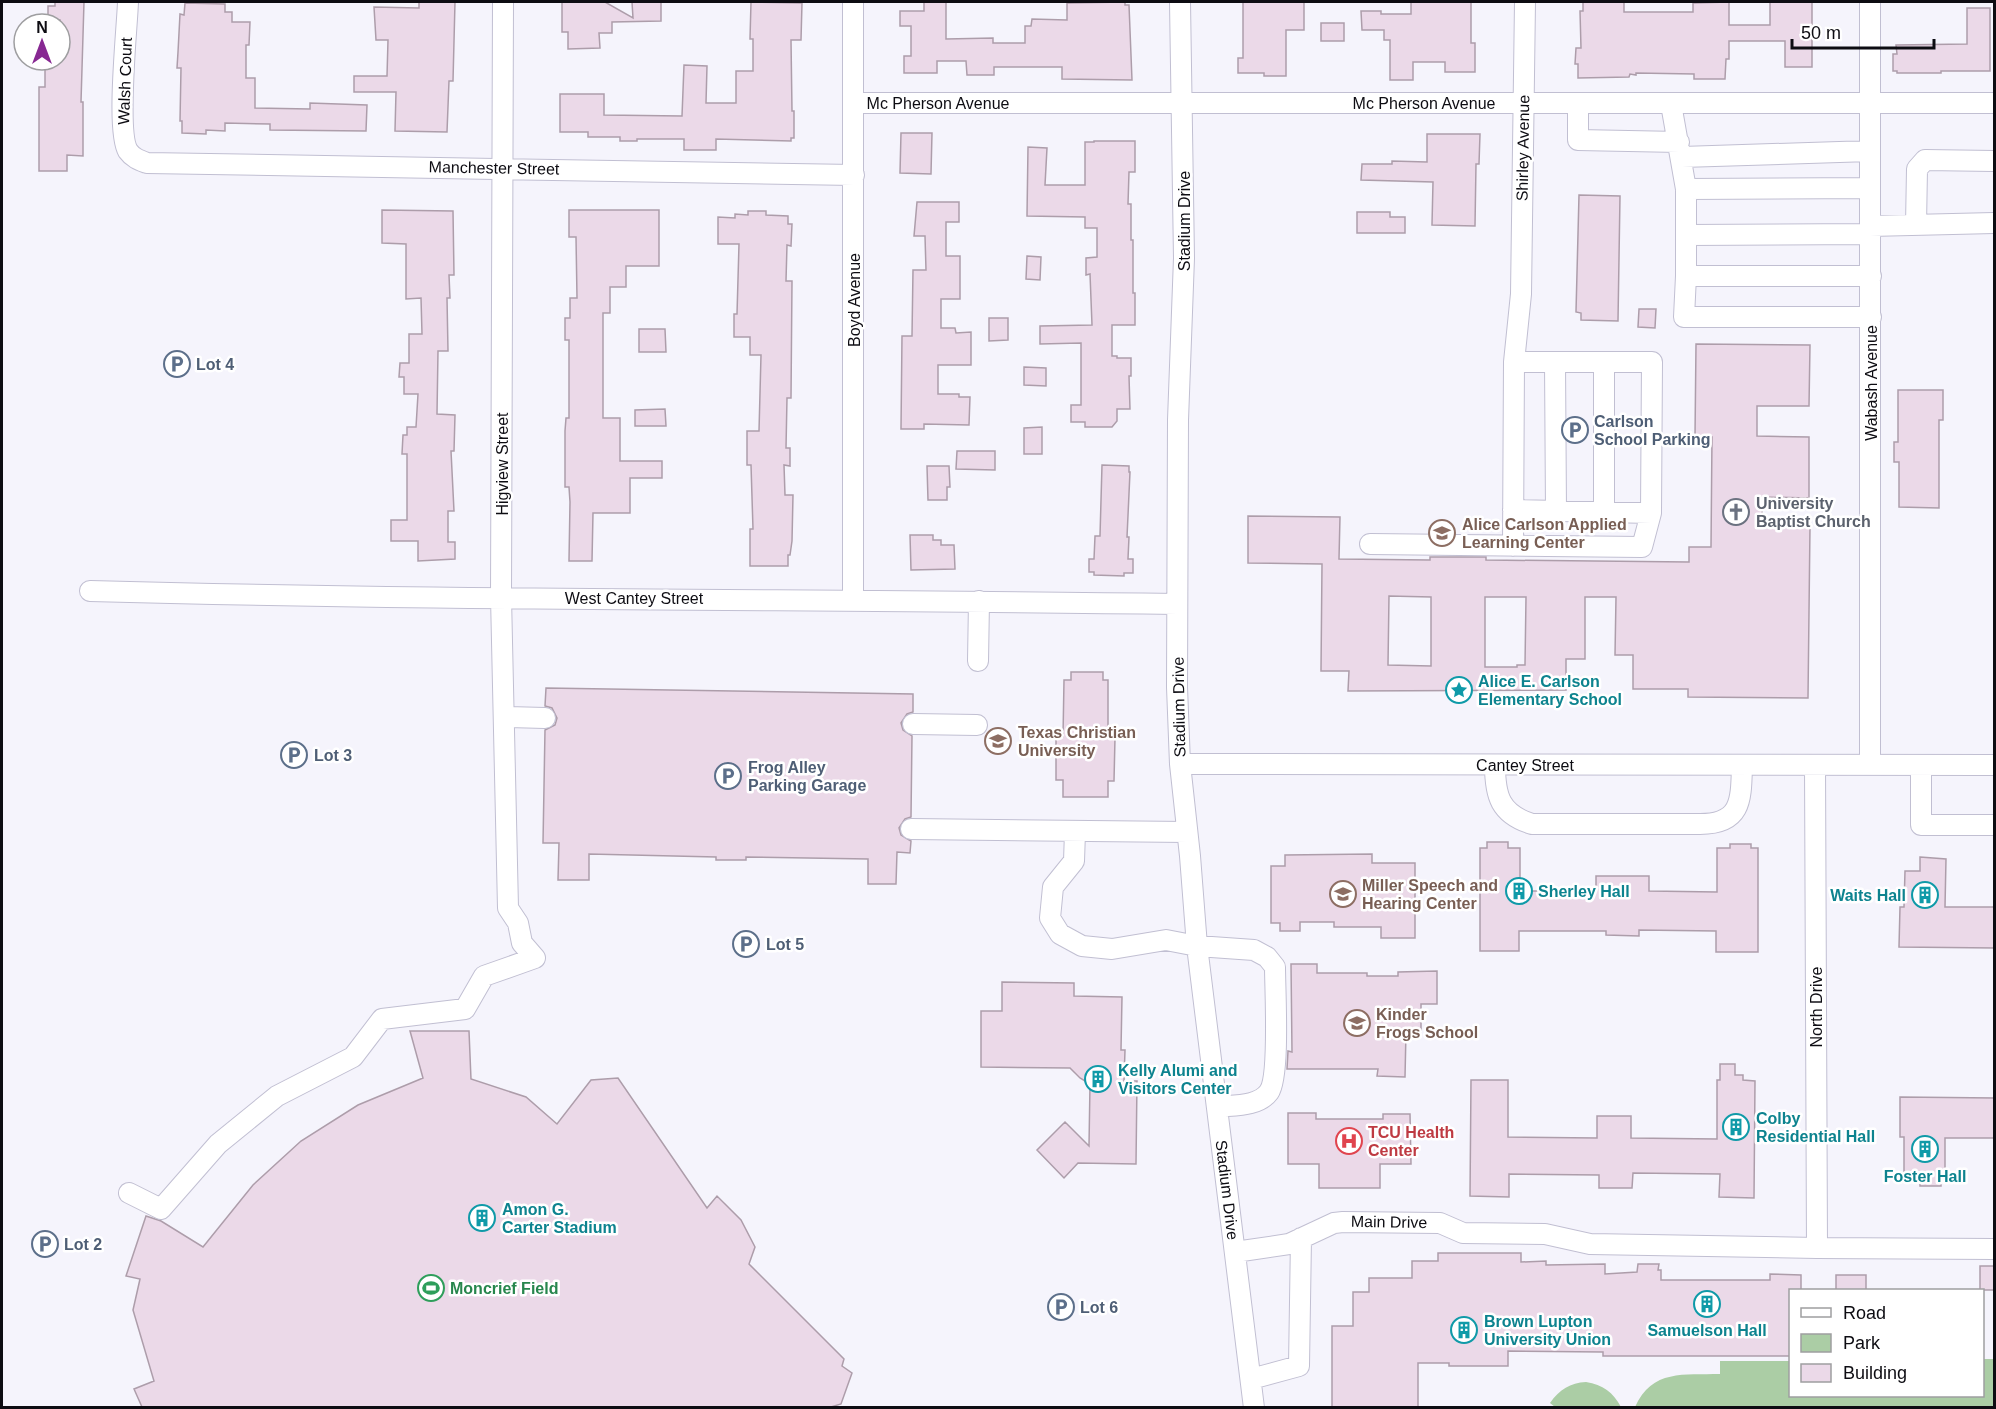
<svg xmlns="http://www.w3.org/2000/svg" width="1996" height="1409" viewBox="0 0 1996 1409" font-family="Arial,sans-serif">
<rect width="100%" height="100%" fill="#f5f4fc"/>
<path fill="#abcda5" d="M1983,1359h11v48h-359c17,-38 49,-32 85,-33v-13h70v35h192z
M1586,1382c17,3 27,10 35,25h-66l-5,-4c10,-14 20,-20 36,-21z"/>
<path fill="#ebd9e8" stroke="#ad9daa" stroke-width="1.5" fill-rule="evenodd" d="M55,2h29l-3,100h2v54l-16,-1v16h-28v-84h6v-27h15v-40h-12v-14h7z
M419,2h36l-2,79h-4l-2,51 -52,-1 1,-39h-42v-16h33l1,-36h-12l-2,-33 45,1z
M562,2h43l28,16 -1,-16h29v19l-49,1v11h-13l1,15 -32,1v-17h-6z
M751,2l51,1 -1,37h-10l1,71h2v27h-3v3l-75,-2v11h-32v-11h-47v2h-17v-4h-32v-5h-28v-38h44v21l78,1 2,-51 23,1 -1,37h30v-32h17v-32h-3z
M924,2h22v37l47,-1v5h32v-17h6l1,-7 35,1v-17l58,-1v3h4l3,75 -70,-1v-12h-68v8h-27l-1,-14h-29v12h-33v-17h7v-30h-11v-15h24z
M1243,2h61v28h-18v46h-22v-3h-26v-15h5z
M1411,2h60v41h4v29h-30v-10h-32v18h-23v-40h-6v-10h-22l-1,-19h20v3h30z
M1583,2h41v10h69v-9l36,-1v23h41v-23h42v65h-27v-26h-56v18h-3l-1,20h-31v-5l-58,-1v2l-6,-1 -1,3 -51,1v-14h-3l1,-16h5l-1,-37h3z
M185,3l40,1v8h7v10h18l-1,23h-3v33h9v30l55,1v-6l57,2 -1,26 -96,-1v-6l-45,-1v8l-19,-1v4l-24,-1v-12h-2l1,-53h-4l1,-16 2,-38 4,1z
M1967,8h23v63h-49v2h-44v-2h-4v-17h4l-1,-9 71,-1z
M1321,23h23v18h-23z
M901,133h31l-1,41 -31,-1z
M1427,134h53l-1,30h-3l-1,62 -43,-1 1,-43 -72,-2 1,-16h30v-3l35,1z
M1094,141h41v31h-6l-1,32h3v36h2v53h2v32h-23v31h5v2h14v18h-2l1,33h-13v12l-5,6h-27v-5h-14v-17h10v-62l-41,1v-18l52,-1 -2,-51 -4,1v-17l11,-1v-29h-12v-11l-58,-1 1,-69 19,1 -2,37h40v-43h9z
M1579,195l41,1 -2,125 -37,-1v-7l-5,-1z
M917,202h42v20h-13v34h14v43h-19v29h14l1,5 15,-1v33h-33v29h21v3h11l-1,28 -45,-1v5h-23l1,-93h10l1,-66h13l-1,-34h-11z
M382,210l71,1 1,64h-5l1,23h-3l1,53h-10l-1,63 18,1 -1,36h-3l3,60h-6v31h7v17l-37,2v-20h-27v-21h16v-66h-5l1,-19h4v-8h9l2,-33h-14v-17h-5l1,-14h9v-29h13l-1,-36 -15,1v-55l-24,-1z
M569,210h90v56h-33v21h-16v26h-7v105h17v43h42v17h-32v35h-37l-1,48h-23l1,-59 -1,-15h-4v-56l1,-13h3v-78h-4v-22h5v-20h7l-1,-61h-7z
M748,211h18v4l22,1v8h4l-1,22 -4,-1 -1,36h6l-1,117h-4l-1,50h4v18l-6,-1 1,30h8l-1,46 -2,14h-2v11h-38v-37h3l-2,-64h-4v-34h12l2,-76h-11v-18h-16v-23h3l2,-70h-21v-27l17,1v-4l13,1z
M1357,212h33v5h15v16h-48z
M1027,256l14,1 -1,23 -14,-1z
M1639,309h17l-1,19 -17,-1z
M989,318h19v22l-19,1z
M639,329h26l1,23h-27z
M1696,344l114,1 -1,61h-52v30l52,1v61l-47,-1v29h48l-2,172 -120,-1v-8h-55v-34h-18l1,-58h-31v62h-19v31l-218,1 1,-20h-28l1,-107 -74,-1v-47l92,1 -1,42 91,1v-3h56v3l203,2v-15h22l1,-110h-17zM1389,596l42,1v69l-43,-1zM1485,597h41l-1,68h-8v2h-32z
M1024,367l22,1v18l-22,-1z
M1898,390h45v30h-4v88l-40,-1v-45h-5v-20h4z
M665,409l1,17h-31v-16z
M1042,427v27h-18v-26z
M957,451h38v19l-39,-1z
M1102,465l27,1v6h1l-3,65h2l-1,22h5v14h-9v3l-30,-1v-3h-5v-13h5l1,-23h5z
M927,466h22l1,21h-3v13h-19z
M910,535h23v5h8v5h13l1,24 -44,1z
M1071,672h32v8h5v58h7l-1,43h-6v16h-45v-17h-7v-43h7l1,-57h7z
M546,688l367,6v18l-6,2 -6,9 2,7 9,6 -1,81 -6,2 -6,9 2,7 10,6 -1,12 -13,-1 -1,32h-28v-25l-122,-2v3h-30v-3l-127,-3v26h-31l1,-37h-16l2,-113 10,-5 2,-7 -5,-10 -7,-2z
M1487,842h21v6h12v43h76v-15h53v15l68,1v-44h13v-4h21v4h7v104h-42v-21l-77,-1v6l-33,-1v-4h-87v20h-39v-103h7z
M1372,854v9h43v75h-34v-11h-47v-5h-34v9h-20v-8h-9v-57h14v-11z
M1920,857l26,2 -1,48h50v41l-96,-1 1,-40h4l1,-36h15z
M1291,964h26v9h50v3h31v-4l39,-1v33h-16v28h-15l-1,45 -28,-1 1,-7h-91l1,-18 4,1z
M1002,982l72,1v13l48,1 -1,53h4l-1,31h13l-1,83 -58,-1 -14,15 -27,-28 28,-28 24,24 1,-62 -10,-6 -10,-10 -89,-1v-56h21z
M410,1031h59l2,48 55,18 31,27 34,-44 27,-2 89,130 10,-12 24,24 14,27 -6,17 95,95 -2,7 10,7 -11,31 -10,3h-689l-8,-18 20,-8 -21,-71 7,-31 -14,-3 20,-60 15,5 42,26 50,-62 48,-44 57,-36 65,-27z
M1720,1064h15v11h8v5l12,1 -1,117 -35,-1 1,-23 -87,-1 -1,15h-33v-13l-90,-1v23l-39,-1 1,-116h37v57l89,1v-22h34v22l86,1v-59h3z
M1900,1097l95,1v40h-50v37h-4v11h-21v-11h-16v-38h-4z
M1288,1113h28v6h67v-5h27l1,50h-31v24h-61v-24h-31z
M1438,1253h83v9l25,-1v4l59,-1v10l32,-2 1,-8h21l-1,6h3v10h109v-6l31,1v15h-10v66h-188v-4l-95,-1v15h-59v-3h-31v44h-86v-81h21v-34h16v-14h43v-17h26z
M1980,1266h15v24h-15z
M1836,1275h30v15h-30z"/>
<g fill="none" stroke-linecap="round" stroke-linejoin="round">
<defs>
<path id="minor" d="M128,2c-1,28 -12,129 0,149 5,7 11,9 19,12l707,12
M853,2v597
M1180,2l4,256 -6,162 -1,267 3,77 10,92 7,90 57,462
M1870,2v763
M854,103h1140
M1578,104v36l101,2
M1671,104l15,85v87l-2,41h187
M1682,157l188,-6
M1686,189l184,-1
M1916,225l1,-56 8,-9 69,1
M1870,226l124,-3
M1687,235l183,-1
M1686,276h185
M1555,362l1,149
M1604,362v150
M1513,510l138,3
M1370,544l272,3 9,-34 1,-151h-138
M1513,546l1,-184 7,-68 4,-292
M90,591c363,10 725,8 1087,13
M978,661l1,-60
M504,717l41,1
M913,724l64,1
M1180,764l814,1
M1495,765c0,31 5,49 37,59h168c42,0 41,-24 42,-59
M1815,765l2,483
M1921,765v60h73
M911,829l276,3
M1075,832l-1,29 -21,26 -3,31 10,16 22,12 30,3 54,-9 31,6 57,4 13,7 8,10c0,23 5,109 -6,125 -11,15 -36,13 -52,15
M129,1193l32,16 57,-65 59,-48 76,-39 29,-38 83,-10 19,-33 51,-18 -13,-15 -4,-20 -10,-15 -7,-311 2,-595
M1235,1252l54,-8 45,-21 9,-1 97,1 23,10 82,1 45,10 227,4 177,1
M1251,1379l48,-13 2,-128"/>
</defs>
<use href="#minor" stroke="#c1bfd2" stroke-width="22"/>
<use href="#minor" stroke="#fff" stroke-width="20"/>
</g>
<defs>
<symbol id="parking-ring" viewBox="-11 -11 22 22"><circle r="9.5" fill="#fff" stroke="#5c6f8a" stroke-width="1.5"/><path d="M-3.5-5.5H1a3.5 3.5 0 0 1 0 7H-1V5.5H-3.5ZM-1-3.4V-.6H.8a1.4 1.4 0 0 0 0-2.8Z" fill="#5c6f8a"/></symbol>
<symbol id="church-ring" viewBox="-11 -11 22 22"><circle r="9.5" fill="#fff" stroke="#6b7280" stroke-width="1.5"/><path d="M-1.2-6h2.4v3.5h3.3v2.4h-3.3V6h-2.4V-.1h-3.3v-2.4h3.3Z" fill="#6b7280"/></symbol>
<symbol id="school-ring" viewBox="-11 -11 22 22"><circle r="9.5" fill="#fff" stroke="#8d6e63" stroke-width="1.5"/><path d="M0-5L7-2L0 1L-7-2ZM-4 1L0 2.5L4 1V4Q0 6-4 4Z" fill="#8d6e63"/></symbol>
<symbol id="sight-ring" viewBox="-11 -11 22 22"><circle r="9.5" fill="#fff" stroke="#0f9aa8" stroke-width="1.5"/><path d="M0-6L1.8-2.2L6-1.7L2.9 1.2L3.7 5.4L0 3.3L-3.7 5.4L-2.9 1.2L-6-1.7L-1.8-2.2Z" fill="#0f9aa8"/></symbol>
<symbol id="university-ring" viewBox="-11 -11 22 22"><circle r="9.5" fill="#fff" stroke="#8d6e63" stroke-width="1.5"/><path d="M0-5L7-2L0 1L-7-2ZM-4 1L0 2.5L4 1V4Q0 6-4 4Z" fill="#8d6e63"/></symbol>
<symbol id="building-ring" viewBox="-11 -11 22 22"><circle r="9.5" fill="#fff" stroke="#0f9aa8" stroke-width="1.5"/><path d="M-4-6H4V6H1V3H-1V6H-4ZM-2.5-4.3h1.7v1.8h-1.7ZM.8-4.3h1.7v1.8H.8ZM-2.5-1h1.7V.8h-1.7ZM.8-1h1.7V.8H.8Z" fill="#0f9aa8"/></symbol>
<symbol id="hospital-ring" viewBox="-11 -11 22 22"><circle r="9.5" fill="#fff" stroke="#e0444e" stroke-width="1.5"/><path d="M-5-5h3v3.5h4V-5h3V5h-3V1.5h-4V5h-3Z" fill="#e0444e"/></symbol>
<symbol id="stadium-ring" viewBox="-11 -11 22 22"><circle r="9.5" fill="#fff" stroke="#2e9e5b" stroke-width="1.5"/><path d="M0-5a6.5 5 0 1 0 0 10a6.5 5 0 1 0 0-10ZM-3.5-1.8h7v3.6h-7Z" fill="#2e9e5b"/></symbol>
</defs>
<g fill-rule="evenodd">
<use href="#parking-ring" x="162" y="349" width="30" height="30"/>
<use href="#parking-ring" x="1560" y="415" width="30" height="30"/>
<use href="#church-ring" x="1721" y="497" width="30" height="30"/>
<use href="#school-ring" x="1427" y="518" width="30" height="30"/>
<use href="#sight-ring" x="1444" y="675" width="30" height="30"/>
<use href="#university-ring" x="983" y="726" width="30" height="30"/>
<use href="#parking-ring" x="279" y="740" width="30" height="30"/>
<use href="#parking-ring" x="713" y="761" width="30" height="30"/>
<use href="#building-ring" x="1504" y="876" width="30" height="30"/>
<use href="#school-ring" x="1328" y="879" width="30" height="30"/>
<use href="#building-ring" x="1910" y="880" width="30" height="30"/>
<use href="#parking-ring" x="731" y="929" width="30" height="30"/>
<use href="#school-ring" x="1342" y="1008" width="30" height="30"/>
<use href="#building-ring" x="1083" y="1064" width="30" height="30"/>
<use href="#building-ring" x="1721" y="1112" width="30" height="30"/>
<use href="#hospital-ring" x="1334" y="1126" width="30" height="30"/>
<use href="#building-ring" x="1910" y="1134" width="30" height="30"/>
<use href="#building-ring" x="467" y="1203" width="30" height="30"/>
<use href="#parking-ring" x="30" y="1229" width="30" height="30"/>
<use href="#stadium-ring" x="416" y="1273" width="30" height="30"/>
<use href="#building-ring" x="1692" y="1289" width="30" height="30"/>
<use href="#parking-ring" x="1046" y="1292" width="30" height="30"/>
<use href="#building-ring" x="1449" y="1315" width="30" height="30"/>
</g>
<g text-anchor="middle" dominant-baseline="central" stroke-width="5" stroke-linejoin="round" paint-order="stroke">
<g font-size="16" fill="#0d0c12" stroke="#fff">
<text transform="translate(125 81) rotate(-88)">Walsh Court</text>
<text x="938" y="103">Mc Pherson Avenue</text>
<text x="1424" y="103">Mc Pherson Avenue</text>
<text transform="translate(1523 148) rotate(-89)">Shirley Avenue</text>
<text transform="translate(494 168) rotate(1)">Manchester Street</text>
<text transform="translate(1184 221) rotate(-90)">Stadium Drive</text>
<text transform="translate(854 300) rotate(-90)">Boyd Avenue</text>
<text transform="translate(1871 383) rotate(-90)">Wabash Avenue</text>
<text transform="translate(502 464) rotate(-90)">Higview Street</text>
<text x="634" y="598">West Cantey Street</text>
<text transform="translate(1179 707) rotate(-91)">Stadium Drive</text>
<text x="1525" y="765">Cantey Street</text>
<text transform="translate(1816 1007) rotate(-90)">North Drive</text>
<text transform="translate(1227 1190) rotate(83)">Stadium Drive</text>
<text transform="translate(1389 1222) rotate(1)">Main Drive</text>
</g>
<g font-size="16" font-weight="bold" fill="#4e5e75" stroke="#fff" text-anchor="start">
<text x="196" y="364">Lot 4</text>
<text x="1594" y="421">Carlson<tspan x="1594" dy="18">School Parking</tspan></text>
<text x="314" y="755">Lot 3</text>
<text x="748" y="767">Frog Alley<tspan x="748" dy="18">Parking Garage</tspan></text>
<text x="766" y="944">Lot 5</text>
<text x="64" y="1244">Lot 2</text>
<text x="1080" y="1307">Lot 6</text>
</g>
<g font-size="16" font-weight="bold" fill="#5b616d" stroke="#fff" text-anchor="start">
<text x="1756" y="503">University<tspan x="1756" dy="18">Baptist Church</tspan></text>
</g>
<g font-size="16" font-weight="bold" fill="#785e54" stroke="#fff" text-anchor="start">
<text x="1462" y="524">Alice Carlson Applied<tspan x="1462" dy="18">Learning Center</tspan></text>
<text x="1018" y="732">Texas Christian<tspan x="1018" dy="18">University</tspan></text>
<text x="1362" y="885">Miller Speech and<tspan x="1362" dy="18">Hearing Center</tspan></text>
<text x="1376" y="1014">Kinder<tspan x="1376" dy="18">Frogs School</tspan></text>
</g>
<g font-size="16" font-weight="bold" fill="#0d838f" stroke="#fff" text-anchor="start">
<text x="1478" y="681">Alice E. Carlson<tspan x="1478" dy="18">Elementary School</tspan></text>
<text x="1538" y="891">Sherley Hall</text>
<text x="1906" y="895" text-anchor="end">Waits Hall</text>
<text x="1118" y="1070">Kelly Alumi and<tspan x="1118" dy="18">Visitors Center</tspan></text>
<text x="1756" y="1118">Colby<tspan x="1756" dy="18">Residential Hall</tspan></text>
<text x="1925" y="1176" text-anchor="middle">Foster Hall</text>
<text x="502" y="1209">Amon G.<tspan x="502" dy="18">Carter Stadium</tspan></text>
<text x="1484" y="1321">Brown Lupton<tspan x="1484" dy="18">University Union</tspan></text>
<text x="1707" y="1330" text-anchor="middle">Samuelson Hall</text>
</g>
<g font-size="16" font-weight="bold" fill="#be3a42" stroke="#fff" text-anchor="start">
<text x="1368" y="1132">TCU Health<tspan x="1368" dy="18">Center</tspan></text>
</g>
<g font-size="16" font-weight="bold" fill="#27864d" stroke="#fff" text-anchor="start">
<text x="450" y="1288">Moncrief Field</text>
</g>
</g>
<rect width="1996" height="1409" fill="none" stroke="#0d0c12" stroke-width="6"/>
<rect x="1789" y="1289" width="195" height="108" fill="#ffffff" stroke="#9e9ea0" stroke-width="1.5"/>
<rect x="1801" y="1308" width="30" height="9" fill="#ffffff" stroke="#9e9ea0" stroke-width="1.5"/>
<text x="1843" y="1319" font-size="18" fill="#0d0c12">Road</text>
<rect x="1801" y="1334" width="30" height="18" fill="#abcda5" stroke="#9e9ea0" stroke-width="1.5"/>
<text x="1843" y="1349" font-size="18" fill="#0d0c12">Park</text>
<rect x="1801" y="1364" width="30" height="18" fill="#ebd9e8" stroke="#9e9ea0" stroke-width="1.5"/>
<text x="1843" y="1379" font-size="18" fill="#0d0c12">Building</text>
<g transform="translate(42 42)"><circle r="28" fill="#ffffff" stroke="#9e9ea0" stroke-width="1.5"/>
<path d="M0-4.5L10 22L0 15L-10 22Z" fill="#872892"/>
<text y="-9" font-size="16" font-weight="bold" text-anchor="middle" fill="#0d0c12">N</text>
</g>
<path d="M1792 39v9h142v-9" fill="none" stroke="#0d0c12" stroke-width="3"/>
<text x="1801" y="39" font-size="18" fill="#0d0c12" stroke="#ffffff" stroke-width="4.5" paint-order="stroke">50 m</text>
</svg>
